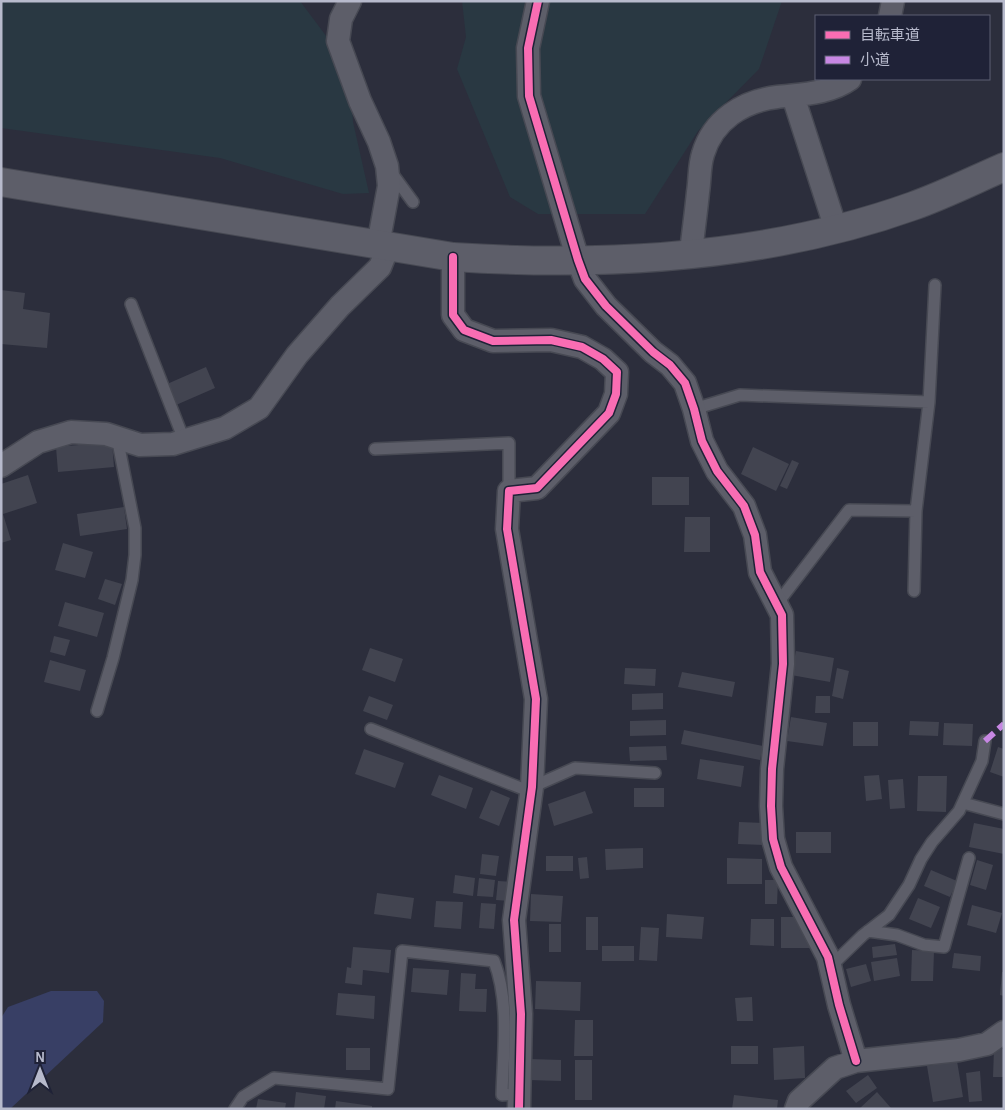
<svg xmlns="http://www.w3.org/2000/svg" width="1005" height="1110" viewBox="0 0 1005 1110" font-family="'Alegreya Sans','Noto Sans JP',sans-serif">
<rect width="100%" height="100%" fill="#2c2e3c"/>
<path fill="#293842" d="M1,1h299l50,67 3,54 16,71 -26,1 -123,-36 -219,-30z
M462,1h320l-23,68 -61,62 -53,83h-107l-28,-17 -53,-128 9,-32z"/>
<path fill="#383f65" d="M51,991h46l7,10 -1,21 -93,87h-9v-91l7,-11z"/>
<path fill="#424450" d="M1,290l24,3 -2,16 27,4 -3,35 -46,-4z
M206,367l9,21 -39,17 -9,-21z
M112,442l2,25 -56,5 -2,-25z
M753,447l36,17 -13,27 -35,-17z
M792,460l7,3 -12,26 -7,-3z
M28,475l9,28 -34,11 8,26 -10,3v-59z
M652,477h37v28h-37z
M124,507l3,22 -47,7 -3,-22z
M685,517h25v35h-26z
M63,543l30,9 -8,26 -30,-8z
M105,579l17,5 -7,21 -17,-6z
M65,602l39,11 -7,24 -39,-11z
M54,636l16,4 -5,16 -15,-4z
M370,648l33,11 -8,23 -33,-12z
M796,651l38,7 -4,24 -39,-7z
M50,660l36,10 -6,21 -36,-9z
M625,668l31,1 -1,17 -31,-2z
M837,668l12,3 -6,28 -11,-3z
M682,672l53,10 -3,15 -54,-10z
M663,693v16l-31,1v-16z
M369,696l24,9 -6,15 -24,-9z
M816,696h14v17h-15z
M791,717l36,6 -4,23 -36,-5z
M666,720v15l-36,1v-15z
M910,721l29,1 -1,14 -29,-1z
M853,722h25v24h-25z
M944,723l29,1 -1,22 -29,-1z
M684,730l79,16 -3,14 -79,-16z
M666,746l1,14 -37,1 -1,-14z
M998,747l6,2v28l-14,-5z
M364,749l40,14 -9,25 -40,-14z
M700,759l44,7 -3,21 -44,-8z
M439,775l34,13 -7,21 -35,-14z
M879,775l3,24 -16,2 -2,-25z
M918,776h29l-1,36 -29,-1z
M903,779l2,29 -15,1 -2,-29z
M634,788h30v19h-30z
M491,790l19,8 -11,28 -20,-8z
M585,791l8,22 -39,13 -6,-22z
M739,822l28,1 -1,22 -28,-1z
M974,823l30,6v25l-35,-7z
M796,832h35v21h-35z
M643,848v20l-37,2 -1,-21z
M482,854l17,2 -3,20 -16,-2z
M546,856h27v15h-27z
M587,857l2,21 -9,1 -2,-21z
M727,858l35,1v25h-35z
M977,860l16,5 -7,25 -16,-5z
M931,870l26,11 -7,16 -26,-11z
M455,875l20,3 -2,18 -20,-3z
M479,878l16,2 -2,17 -16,-1z
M765,880h13l-1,24h-12z
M498,881l14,1 -2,19 -14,-1z
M377,893l37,5 -3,21 -37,-5z
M531,894l32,2 -2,26 -31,-1z
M918,898l22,9 -9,21 -22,-9z
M436,901l27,1 -2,27 -27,-2z
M481,903l15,1 -2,25 -15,-1z
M972,905l30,8 -6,20 -29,-8z
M667,914l37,3 -2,22 -36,-2z
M586,917h12v33h-12z
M781,917h22l9,31h-31z
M751,919h23v27l-24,-1z
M549,924h12v28h-12z
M641,927l18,1 -2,33 -18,-1z
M895,944l2,11 -24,3 -1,-11z
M602,946h32v15h-32z
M353,947l38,3 -2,23 -26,-3 -1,15 -17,-2 2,-16 4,1z
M912,950l22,1 -1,30h-22z
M954,953l27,3 -1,15 -28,-3z
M897,958l3,18 -26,5 -3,-19z
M866,964l5,17 -20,6 -5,-18z
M413,968l36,2 -2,25 -36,-3z
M1002,972h2v24l-4,-1z
M461,973l15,1 -1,15h12l-1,23 -27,-1z
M536,981l45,1 -1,29 -45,-2z
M338,993l37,3 -1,23 -38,-4z
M752,997l1,24h-16l-2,-23z
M575,1020h18v36h-19z
M731,1046h27v18h-27z
M804,1046l1,32 -31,2 -1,-32z
M346,1048h24v22h-24z
M994,1049h10v28h-11z
M529,1059l32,1v21l-32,-1z
M575,1060h17v40h-17z
M957,1061l6,36 -30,5 -6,-36z
M980,1071l2,30 -13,1 -3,-29z
M868,1075l9,13 -21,15 -10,-12z
M296,1092l30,4 -2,13h-30z
M877,1092l14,16 -1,1h-31z
M734,1095l44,5 -1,9h-45z
M258,1099l28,4 -1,6h-29z
M336,1101l36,5v3h-37z"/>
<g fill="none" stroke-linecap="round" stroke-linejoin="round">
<defs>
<path id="service" d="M391,172l22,30
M131,304l53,136
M929,402l6,-117
M694,409l46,-14 189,7 -13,109 -67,-1 -72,94
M375,449l134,-6v48
M914,591l2,-80
M97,711l16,-53 19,-78 3,-25v-27l-18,-91
M371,729l160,63
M532,787l43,-19 80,5
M963,803l41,11
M868,931l29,4 27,10 20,2 25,-89
M830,967l33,-32 26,-20 20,-30 12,-26 11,-17 27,-31 23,-50 3,-20
M235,1109l8,-12 31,-19 114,11 14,-138 92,10c16,41 9,91 8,134l17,-1"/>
<path id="minor" d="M350,1l-9,18 -3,22 22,60 19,41 8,24 2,20 -11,59
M538,1l-10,47 1,48 49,164 7,19 21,27 47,46 17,13 15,18 9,26 8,32 15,30 27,35 11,29 5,37 22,43 1,49 -11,105 -1,37 2,33 8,28 47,90 11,48 17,56
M890,16l3,-15
M793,96l43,133
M691,253c2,-20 5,-40 7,-61 2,-12 1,-26 5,-38 10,-34 40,-53 74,-57 25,-3 52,-3 73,-18
M453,257v58l11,15 29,11 58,-1 31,7 21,12 14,13 -1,22 -7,19 -72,75 -28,3 -2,38 29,170 -4,88 -18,133 7,94 -2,95
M1,466l37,-24 33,-10 35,2 34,11 33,-1 52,-16 34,-20 38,-53 43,-49 40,-39 8,-20
M796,1109l3,-8 36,-33 21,-7 103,-11 28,-6 17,-12"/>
<path id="tertiary" d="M1,182l452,75c153,10 315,1 460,-51 31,-11 61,-26 91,-39"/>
</defs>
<use href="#service" stroke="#474953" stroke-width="14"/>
<use href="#minor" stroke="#474953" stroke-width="25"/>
<use href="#tertiary" stroke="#474953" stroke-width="30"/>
<use href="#service" stroke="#5d5e69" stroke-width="11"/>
<use href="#minor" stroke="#5d5e69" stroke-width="22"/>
<use href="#tertiary" stroke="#5d5e69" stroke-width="28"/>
<path stroke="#c787e3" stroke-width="6" stroke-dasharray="12 6" stroke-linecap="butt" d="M985,741l19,-17"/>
<defs>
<path id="cycleway" d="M538,1l-10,47 1,48 49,164 7,19 21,27 47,46 17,13 15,18 9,26 8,32 15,30 27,35 11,29 5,37 22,43 1,49 -11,105 -1,37 2,33 8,28 47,90 11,48 17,56
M453,257v58l11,15 29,11 58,-1 31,7 21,12 14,13 -1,22 -7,19 -72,75 -28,3 -2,38 29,170 -4,88 -18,133 7,94 -2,95"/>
</defs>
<use href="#cycleway" stroke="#1f2237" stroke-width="11"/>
<use href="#cycleway" stroke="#f96db3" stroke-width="8"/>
</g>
<rect width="1005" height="1110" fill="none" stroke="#b7bacc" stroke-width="5"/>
<rect x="815" y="15" width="175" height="65" fill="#1f2237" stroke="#5c5f73"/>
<rect x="825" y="31" width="25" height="8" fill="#f96db3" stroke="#5c5f73"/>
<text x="860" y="40" font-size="15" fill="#b7bacc">自転車道</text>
<rect x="825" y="56" width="25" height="8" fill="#c787e3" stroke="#5c5f73"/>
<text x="860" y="65" font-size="15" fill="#b7bacc">小道</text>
<g transform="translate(40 1070)" stroke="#1f2237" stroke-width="4" paint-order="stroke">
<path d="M0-4L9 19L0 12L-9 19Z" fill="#b7bacc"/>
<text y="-8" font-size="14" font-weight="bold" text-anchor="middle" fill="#b7bacc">N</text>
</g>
</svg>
